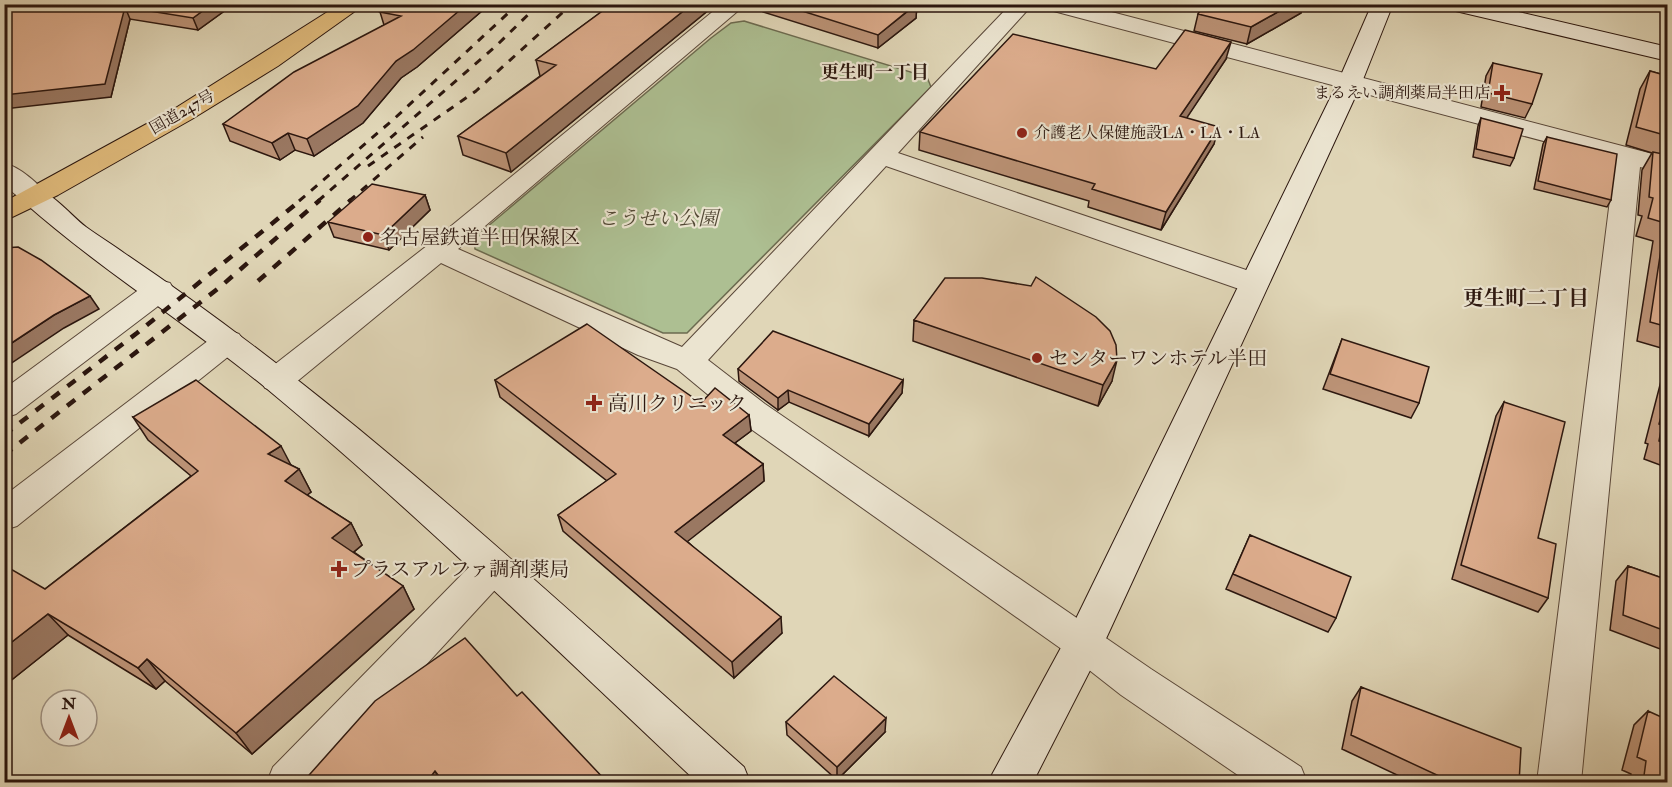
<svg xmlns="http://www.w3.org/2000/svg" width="1672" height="787" viewBox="0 0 1672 787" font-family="'IM FELL Double Pica','Noto Serif JP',serif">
<rect width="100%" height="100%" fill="#e0d6b7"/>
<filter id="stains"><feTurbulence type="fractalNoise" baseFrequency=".00333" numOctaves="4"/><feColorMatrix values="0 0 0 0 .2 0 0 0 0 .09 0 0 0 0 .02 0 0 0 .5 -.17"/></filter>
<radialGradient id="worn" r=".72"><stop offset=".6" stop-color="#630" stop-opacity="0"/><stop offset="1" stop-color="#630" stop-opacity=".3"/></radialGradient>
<path fill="#adbf92" stroke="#6c6b50" stroke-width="1.5" d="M744,21l183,56 4,10 -244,246h-24l-188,-84 -1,-11 237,-200 20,-15z"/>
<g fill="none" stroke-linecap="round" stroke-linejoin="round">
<defs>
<path id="street" d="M722,4h24l-288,245 224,98 329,-343h22l-135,149 366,123 4,7 -4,7 -11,2 -11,-2 -356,-124 -178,194 57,44 386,265 150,98 6,15h-59l-127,-87 -51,-40 -329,-233 -64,-53 -39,-14 -197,-92 -152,125 -12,3 -12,-3 -4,-8 4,-8 163,-127z
M1044,4h37l587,154v16l-28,-7 -59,615h-44l78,-622 -569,-151z
M4,163c16,4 35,21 45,34l-4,6c-19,4 -27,-7 -41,-18z
M159,280l11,3 4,7 -4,7 -154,117 -12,4v-29l144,-106z
M228,330l11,4 5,7 -5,7 -222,178 -13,4v-34l213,-162z
M493,551l13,5 6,11 -6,11 -188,204h-51l6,-15 207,-211z"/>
<path id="secondary" d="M1372,4h21l-31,78 -258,561 -71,139h-45l82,-151 268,-549z
M1445,4h40l183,43v14l-221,-52z
M35,189c20,5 35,26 51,38 12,9 26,17 38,26 223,150 420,336 620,514l6,15h-53c-142,-133 -281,-270 -431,-394 -78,-64 -165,-118 -241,-185l-4,-6 4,-6z"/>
<path id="highway" d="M340,4h25l-87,62 -86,53 -134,76 -54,26v-19l170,-93z"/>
</defs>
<use href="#street" stroke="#594739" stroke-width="2"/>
<use href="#secondary" stroke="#2c170f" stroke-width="2"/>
<use href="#highway" stroke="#2c170f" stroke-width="2"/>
<use href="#street" fill="#ebe4d0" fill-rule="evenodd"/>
<use href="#secondary" fill="#ebe4d0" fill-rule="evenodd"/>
<use href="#highway" fill="#e0bb7c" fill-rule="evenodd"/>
<path stroke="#2c170f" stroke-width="3" stroke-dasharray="8 8" stroke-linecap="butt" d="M368,166l108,-75 96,-87
M299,201l96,-83 123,-114
M318,201l178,-155 43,-42
M349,201l74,-64"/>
<path stroke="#2c170f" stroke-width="4.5" stroke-dasharray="10 10" stroke-linecap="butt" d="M258,281l93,-81
M4,435l133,-102 164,-133
M4,455l216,-168 100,-87"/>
</g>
<path fill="#bd9478" stroke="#2c170f" stroke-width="1.5" d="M4,4h230l-36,26 -68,-11 -19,78z
M490,4l-73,63 -16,11 -38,45 -49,33 -19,-6 -15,10 -50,-19 -7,-17 161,-99 -4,-13z
M612,4h104l-205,168 -48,-17 -5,-19 82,-60 -4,-16z
M762,4h155l-1,14 -38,30 -115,-36z
M1205,4h99l-3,9 -54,31 -53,-13 4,-17z
M1226,59l-40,59 28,26 -53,86 -73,-23 1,-6 -170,-51 1,-18 236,-63z
M1493,63l39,41 -7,14 -44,-11 5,-31z
M1650,71l18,5v274l-31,-9 16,-100 -17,-5 6,-20 -4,-1 4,-45 10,-17 -26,-8 14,-56z
M1481,118l33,40 -4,8 -37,-9 5,-31z
M1547,137l64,63 -4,7 -73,-18 9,-45z
M425,195l5,15 -41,40 -55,-13 -6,-15z
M914,320l198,61 -14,25 -185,-65z
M1342,339l77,64 -8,15 -88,-29z
M1668,354v114l-24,-9 4,-15 -3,-1z
M738,369l165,11 -1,13 -33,43 -80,-34 -11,8 -39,-29z
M495,380l206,23 48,12 2,16 -16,12 28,21 1,17 -77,60 95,92 -48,45 -171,-147 -5,-16 49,-34 -107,-84z
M1504,402l44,196 -10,14 -86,-33 44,-163z
M133,417l158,48 8,4 12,23 -4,3 44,28 11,22 -8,7 49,34 11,23 -162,145 -87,-73 -9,8 -88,-54 -64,51 41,-97 146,-113 -43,-36z
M1250,535l86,83 -8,14 -102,-43z
M1628,566l40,14v72l-58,-22 6,-49z
M1361,687l158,96h-105l-72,-34 10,-48z
M517,696l91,87h-306z
M1648,711l20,72h-38l1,-9 -9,-4 12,-45z
M786,722l99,10 -48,48 -50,-45z"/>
<path fill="#9a7862" stroke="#2c170f" stroke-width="1.5" d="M212,4h22l-36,26 -5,-12z
M467,4h23l-73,63 -16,11 -38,45 -49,33 -7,-17 89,-78z
M692,4h24l-205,168 -5,-19z
M917,4l-1,14 -38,30v-13z
M1292,4h12l-3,9 -54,31 4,-17z
M125,7l5,12 -19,78 -107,12v-14z
M1231,42l-5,17 -50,75 4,-18z
M1219,127l-5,17 -53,86 5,-18z
M288,133l7,17 -15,10 -8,-17z
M425,195l5,15 -41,40 -6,-15z
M90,296l9,13 -35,19 -60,40v-20l50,-33z
M1117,360l-5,21 -14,25 5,-21z
M903,380l-1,13 -33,43v-12z
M788,390l1,12 -11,8v-12z
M749,415l2,16 -27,20 -1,-16z
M281,446l12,23 -25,-15z
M763,464l1,17 -86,68 -3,-17z
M299,469l12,23 -14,11 -12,-22z
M351,523l11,22 -18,15 -12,-22z
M403,586l11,23 -162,145 -16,-21z
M48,614l20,21 -64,51v-38z
M781,617l1,16 -48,45 -2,-16z
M147,659l18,22 -9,8 -18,-21z
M886,718l-1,14 -48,48v-13z
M435,771l6,12h-15z"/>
<path fill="#dcac8c" stroke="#2c170f" stroke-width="1.5" d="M4,4h208l-19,14 -68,-11 -20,77 -101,11z
M390,4h77l-54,46 -17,11 -38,45 -51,33 -19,-6 -16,10 -49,-19 71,-52 107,-56 -21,-4z
M612,4h80l-186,149 -48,-17 98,-71 -20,-5z
M780,4h136l-38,31z
M1205,4h87l-41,23 -53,-13z
M1185,30l46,12 -51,74 39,11 -53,85 -74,-23 3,-5 -175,-52 93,-98 143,35z
M1493,63l49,11 -10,30 -44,-11z
M1650,71l18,5v60l-32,-9z
M1481,118l42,11 -9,29 -38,-9z
M1547,137l70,17 -6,46 -73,-19z
M1653,152l15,3v172l-18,-5 15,-99 -17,-5 5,-20 -4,-1z
M372,184l53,11 -42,40 -55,-13z
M18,247l23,13 49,36 -36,19 -50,33v-100z
M1036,277l60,40 14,14 6,14 1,15 -14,25 -189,-65 31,-42h37l49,8z
M587,324l114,79 14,-15 34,27 -26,20 40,29 -88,68 106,85 -49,45 -174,-147 58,-41 -121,-94z
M773,331l130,49 -34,44 -81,-34 -10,8 -40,-29z
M1342,339l87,28 -10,36 -89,-29z
M196,380l85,66 -13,8 31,15 -14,12 66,42 -19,15 71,48 -167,147 -89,-74 -9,9 -90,-54 -44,34v-83l41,24 153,-118 -65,-54z
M1668,391v53l-9,-3 3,-16 -3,-1z
M1504,402l61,20 -27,116 18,6 -8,54 -87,-33z
M1250,535l101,42 -15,41 -103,-44z
M1628,566l40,14v52l-45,-17z
M465,638l52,58 5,-4 86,91h-164l-9,-12 -9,12h-124l73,-82z
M834,676l52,42 -49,49 -51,-45z
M1361,687l160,61 -2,35h-65l-103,-48z
M1648,711l20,9v63h-25l3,-22 -9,-4z"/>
<g fill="#8f2418" stroke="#ebe4d0" stroke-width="2">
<path d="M1499 84h6v6h6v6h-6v6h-6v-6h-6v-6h6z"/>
<circle cx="1022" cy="133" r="6"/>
<circle cx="368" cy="237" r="6"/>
<circle cx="1037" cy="358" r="6"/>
<path d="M591 394h6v6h6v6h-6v6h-6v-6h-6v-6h6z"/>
<path d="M336 560h6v6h6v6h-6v6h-6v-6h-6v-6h6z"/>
</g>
<g text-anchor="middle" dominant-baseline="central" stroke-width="4.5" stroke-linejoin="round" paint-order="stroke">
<g font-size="16" fill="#2c170f" stroke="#ebe4d0" text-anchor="end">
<text x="1490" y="93">まるえい調剤薬局半田店</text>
<text x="1034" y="133" text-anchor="start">介護老人保健施設LA・LA・LA</text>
</g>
<g font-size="16" fill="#2c170f" stroke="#ebe4d0">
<text transform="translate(182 112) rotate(-30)">国道247号</text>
</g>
<g font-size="18" font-weight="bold" fill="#2c170f" stroke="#ebe4d0">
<text x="875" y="72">更生町一丁目</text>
</g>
<g font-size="20" font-style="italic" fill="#534936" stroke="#ebe4d0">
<text x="658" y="218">こうせい公園</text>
</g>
<g font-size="20" fill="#2c170f" stroke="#ebe4d0" text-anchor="start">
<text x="380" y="237">名古屋鉄道半田保線区</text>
<text x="1049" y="358">センターワンホテル半田</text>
<text x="608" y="403">高川クリニック</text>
<text x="351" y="569">プラスアルファ調剤薬局</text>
</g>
<g font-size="21" font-weight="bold" fill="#2c170f" stroke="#ebe4d0">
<text x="1526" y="298">更生町二丁目</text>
</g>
</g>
<rect width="1672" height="787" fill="none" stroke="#e0d6b7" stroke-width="24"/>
<rect x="6" y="6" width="1660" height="775" fill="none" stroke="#2c170f" stroke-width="3"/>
<rect x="12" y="12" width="1648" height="763" fill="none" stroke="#2c170f" stroke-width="1.5"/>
<g transform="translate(69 718)"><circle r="28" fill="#ebe4d0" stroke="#9f9283" stroke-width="1.5"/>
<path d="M0-4.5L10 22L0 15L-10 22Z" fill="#8f2418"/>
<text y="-9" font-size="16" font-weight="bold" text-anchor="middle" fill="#2c170f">N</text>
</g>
<rect width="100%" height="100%" filter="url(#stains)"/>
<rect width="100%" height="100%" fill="url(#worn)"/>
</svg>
